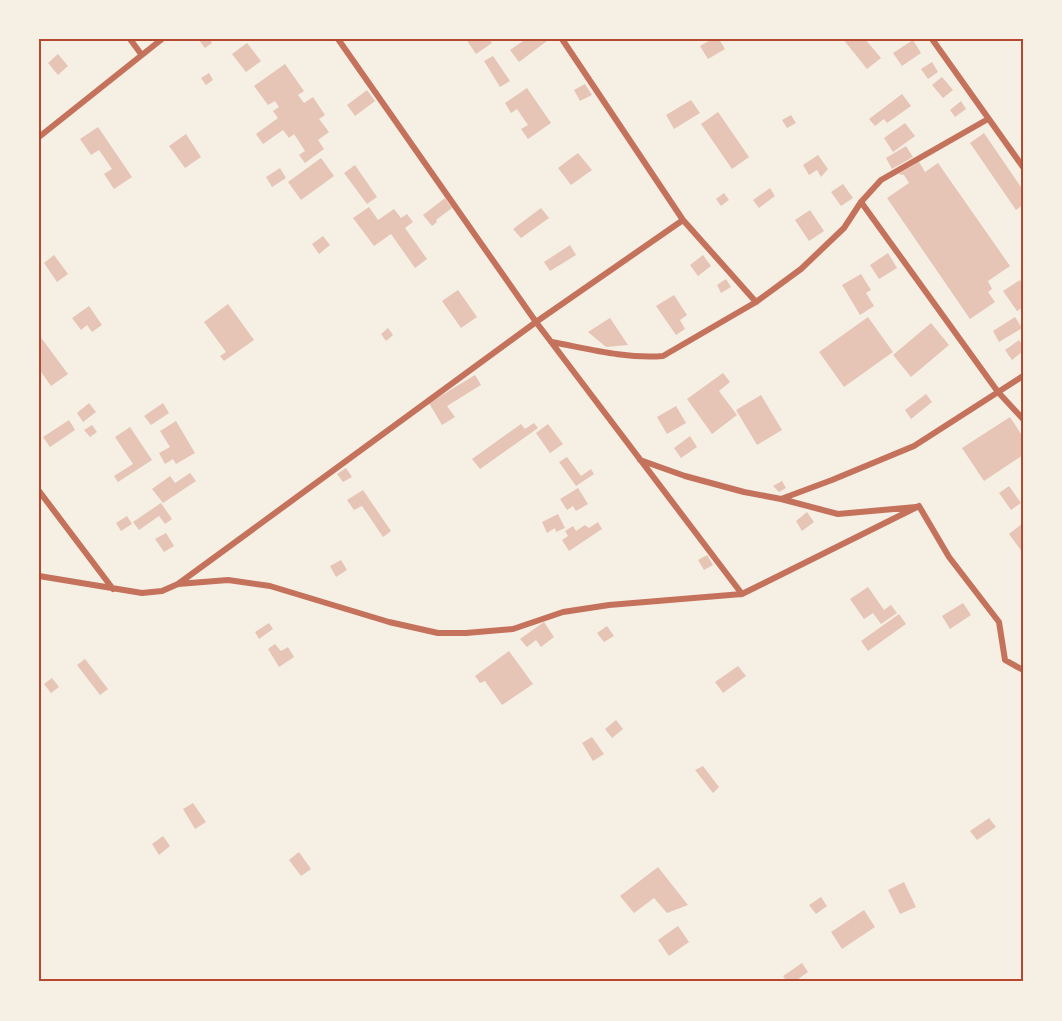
<svg xmlns="http://www.w3.org/2000/svg" width="1062" height="1021" viewBox="0 0 1062 1021" font-family="'PT Sans Narrow',sans-serif">
<rect width="100%" height="100%" fill="#f6efe4"/>
<path fill="#e6c5b7" d="M201,39h9l2,4 -7,5 -6,-8z
M466,39h23l3,4 -16,11z
M526,39h20l1,2 -28,21 -9,-12z
M712,39h7l6,10 -17,10 -8,-13z
M843,39h22l16,19 -14,11z
M913,40l8,13 -19,13 -9,-13z
M247,43l14,18 -15,11 -14,-18z
M58,54l10,12 -10,9 -10,-12z
M493,56l17,25 -10,6 -16,-26z
M932,62l6,10 -10,7 -7,-10z
M285,64l19,27 -6,4 6,8 9,-6 12,18 -6,4 10,13 -11,8 6,9 -19,14 -6,-8 6,-4 -11,-17 -5,4 -6,-8 -20,14 -7,-10 22,-16 -5,-7 6,-4 -4,-6 -7,4 -14,-19z
M209,73l4,7 -7,5 -5,-7z
M942,77l11,13 -10,8 -11,-13z
M585,84l7,11 -12,6 -6,-11z
M527,88l24,35 -23,16 -7,-10 7,-4 -11,-16 -6,4 -6,-10z
M367,90l8,11 -20,15 -8,-11z
M902,94l9,12 -24,17 -3,-4 -9,7 -6,-7z
M691,100l9,13 -26,16 -8,-14z
M961,101l5,8 -11,8 -5,-7z
M718,112l31,45 -17,12 -31,-45z
M791,115l5,8 -9,5 -5,-8z
M905,123l10,13 -22,16 -9,-14z
M98,127l34,50 -18,12 -10,-15 8,-5 -13,-19 -8,5 -11,-16z
M984,133l39,57v15l-7,5 -46,-67z
M186,134l15,23 -16,11 -16,-22z
M906,146l7,11 -21,12 -6,-11z
M578,153l14,17 -21,15 -13,-17z
M818,155l10,14 -7,8 -4,-7 -8,5 -6,-10z
M321,158l13,18 -33,24 -13,-18z
M919,162l6,10 13,-9 72,103 -22,15 4,8 -4,3 7,10 -25,17 -83,-121 22,-15 -5,-8 -6,-1z
M355,165l22,32 -10,7 -23,-31z
M280,168l6,10 -14,9 -6,-10z
M843,184l10,14 -12,8 -10,-14z
M770,188l5,8 -16,12 -6,-8z
M724,193l5,7 -8,6 -5,-7z
M445,198l7,10 -16,12 1,2 -5,4 -9,-11z
M369,207l9,13 16,-11 7,9 6,-4 6,8 -8,6 22,31 -12,9 -24,-34 -17,12 -21,-28z
M541,208l8,10 -28,20 -8,-9z
M810,210l14,21 -15,10 -14,-21z
M323,236l7,9 -11,9 -7,-10z
M570,245l6,10 -26,16 -6,-9z
M888,253l9,15 -18,11 -9,-14z
M54,255l14,19 -11,8 -13,-19z
M703,255l8,11 -13,10 -8,-11z
M861,274l10,16 -5,3 8,13 -14,9 -18,-30z
M726,279l5,8 -10,6 -4,-8z
M1020,280l3,5v22l-6,4 -14,-20z
M458,290l19,27 -16,11 -19,-27z
M674,295l13,20 -7,5 5,9 -9,6 -20,-29z
M228,304l26,36 -30,21 -4,-5 6,-4 -22,-30z
M89,306l13,19 -10,7 -5,-7 -6,5 -9,-12z
M868,317l25,35 -49,35 -25,-35z
M1015,317l7,11 -23,14 -6,-11z
M610,318l18,27 -22,2 -18,-15z
M931,323l18,22 -38,32 -18,-22z
M388,328l5,7 -7,6 -5,-7z
M39,335l29,39 -17,12 -12,-17z
M1019,340l4,6v5l-11,9 -7,-10z
M723,373l7,9 -11,9 18,24 -25,19 -25,-35z
M475,375l6,10 -34,21 8,11 -13,8 -13,-22z
M926,394l6,8 -21,17 -6,-9z
M761,395l21,35 -25,15 -21,-35z
M89,403l7,9 -13,10 -6,-9z
M163,403l6,10 -18,12 -7,-9z
M676,406l10,17 -19,11 -10,-17z
M1010,417l13,20v18l-39,26 -22,-33z
M69,420l6,10 -25,17 -7,-10z
M176,421l19,32 -19,11 -3,-5 -8,5 -6,-11 11,-6 -10,-16z
M534,423l4,5 -58,41 -8,-10 49,-35 4,5z
M548,424l15,20 -13,9 -14,-20z
M92,425l5,7 -7,5 -6,-7z
M130,427l22,33 -34,22 -4,-6 19,-12 -18,-27z
M690,436l7,11 -16,11 -7,-10z
M567,457l14,19 10,-7 3,5 -18,12 -17,-24z
M346,468l6,9 -9,5 -6,-8z
M190,473l6,8 -33,22 -11,-14 18,-13 5,7z
M782,481l4,7 -7,4 -6,-6z
M1009,486l12,17 -10,7 -12,-17z
M578,488l10,16 -12,7 -3,-5 -6,4 -7,-11z
M363,490l28,41 -8,6 -21,-31 -8,4 -7,-10z
M161,503l11,16 -7,5 -6,-8 -20,14 -6,-8z
M807,512l7,10 -12,9 -6,-10z
M558,514l7,14 -9,4 -1,-4 -8,5 -5,-11z
M127,516l5,8 -11,7 -5,-8z
M598,522l4,7 -33,22 -7,-11 6,-4 -3,-5 8,-5 3,5 9,-6 4,3z
M1023,523v30l-14,-19z
M166,533l8,13 -10,6 -9,-13z
M707,555l6,10 -9,5 -6,-10z
M341,560l6,10 -11,7 -6,-11z
M868,587l16,23 7,-5 6,8 -16,11 -8,-11 -9,6 -14,-20z
M963,603l8,12 -21,14 -8,-13z
M899,614l7,10 -38,27 -7,-10z
M544,622l10,15 -13,10 -5,-7 -9,7 -7,-8z
M269,623l4,6 -14,10 -4,-7z
M607,626l7,10 -10,6 -7,-9z
M275,644l6,7 7,-4 6,10 -15,10 -11,-18z
M509,651l24,33 -31,21 -17,-24 -5,2 -5,-7z
M85,659l23,30 -8,6 -23,-30z
M738,666l8,10 -23,17 -8,-11z
M52,678l7,9 -8,6 -7,-9z
M616,720l7,9 -11,9 -7,-9z
M592,737l12,17 -11,7 -11,-18z
M703,766l16,21 -6,6 -18,-23z
M193,803l13,19 -11,7 -12,-20z
M989,818l7,9 -19,13 -7,-9z
M163,836l7,10 -11,9 -7,-11z
M299,852l12,17 -10,7 -12,-16z
M658,867l30,38 -21,8 -13,-15 -20,15 -14,-17z
M904,882l12,25 -16,7 -12,-24z
M821,897l6,9 -11,8 -7,-9z
M864,910l11,17 -33,22 -11,-17z
M678,926l11,16 -20,14 -11,-16z
M802,963l6,9 -14,10h-7l-4,-6z"/>
<g fill="none" stroke-linecap="round" stroke-linejoin="round">
<path stroke="#c5725c" stroke-width="6" d="M130,39l11,15
M338,39l198,283 206,272
M562,39l121,181 73,82
M932,39l91,128
M39,137l123,-98
M861,202l137,190 25,27
M552,342c37,7 74,17 111,14l93,-54 45,-33 43,-41 17,-26 20,-22 107,-61
M640,460l45,16 59,16 37,7 51,-19 82,-34 109,-70
M39,491l74,98
M781,499l57,15 78,-7
M919,506l30,51 50,65 6,38 18,10
M39,576l103,17 20,-2 16,-7 358,-262 147,-102
M178,584l50,-4 42,6 119,36 49,11h28l47,-4 50,-17 46,-7 133,-11 177,-88"/>
</g>
<rect width="1062" height="1021" fill="none" stroke="#f6efe4" stroke-width="81"/>
<rect x="40" y="40" width="982" height="940" fill="none" stroke="#b5482f" stroke-width="2"/>
</svg>
